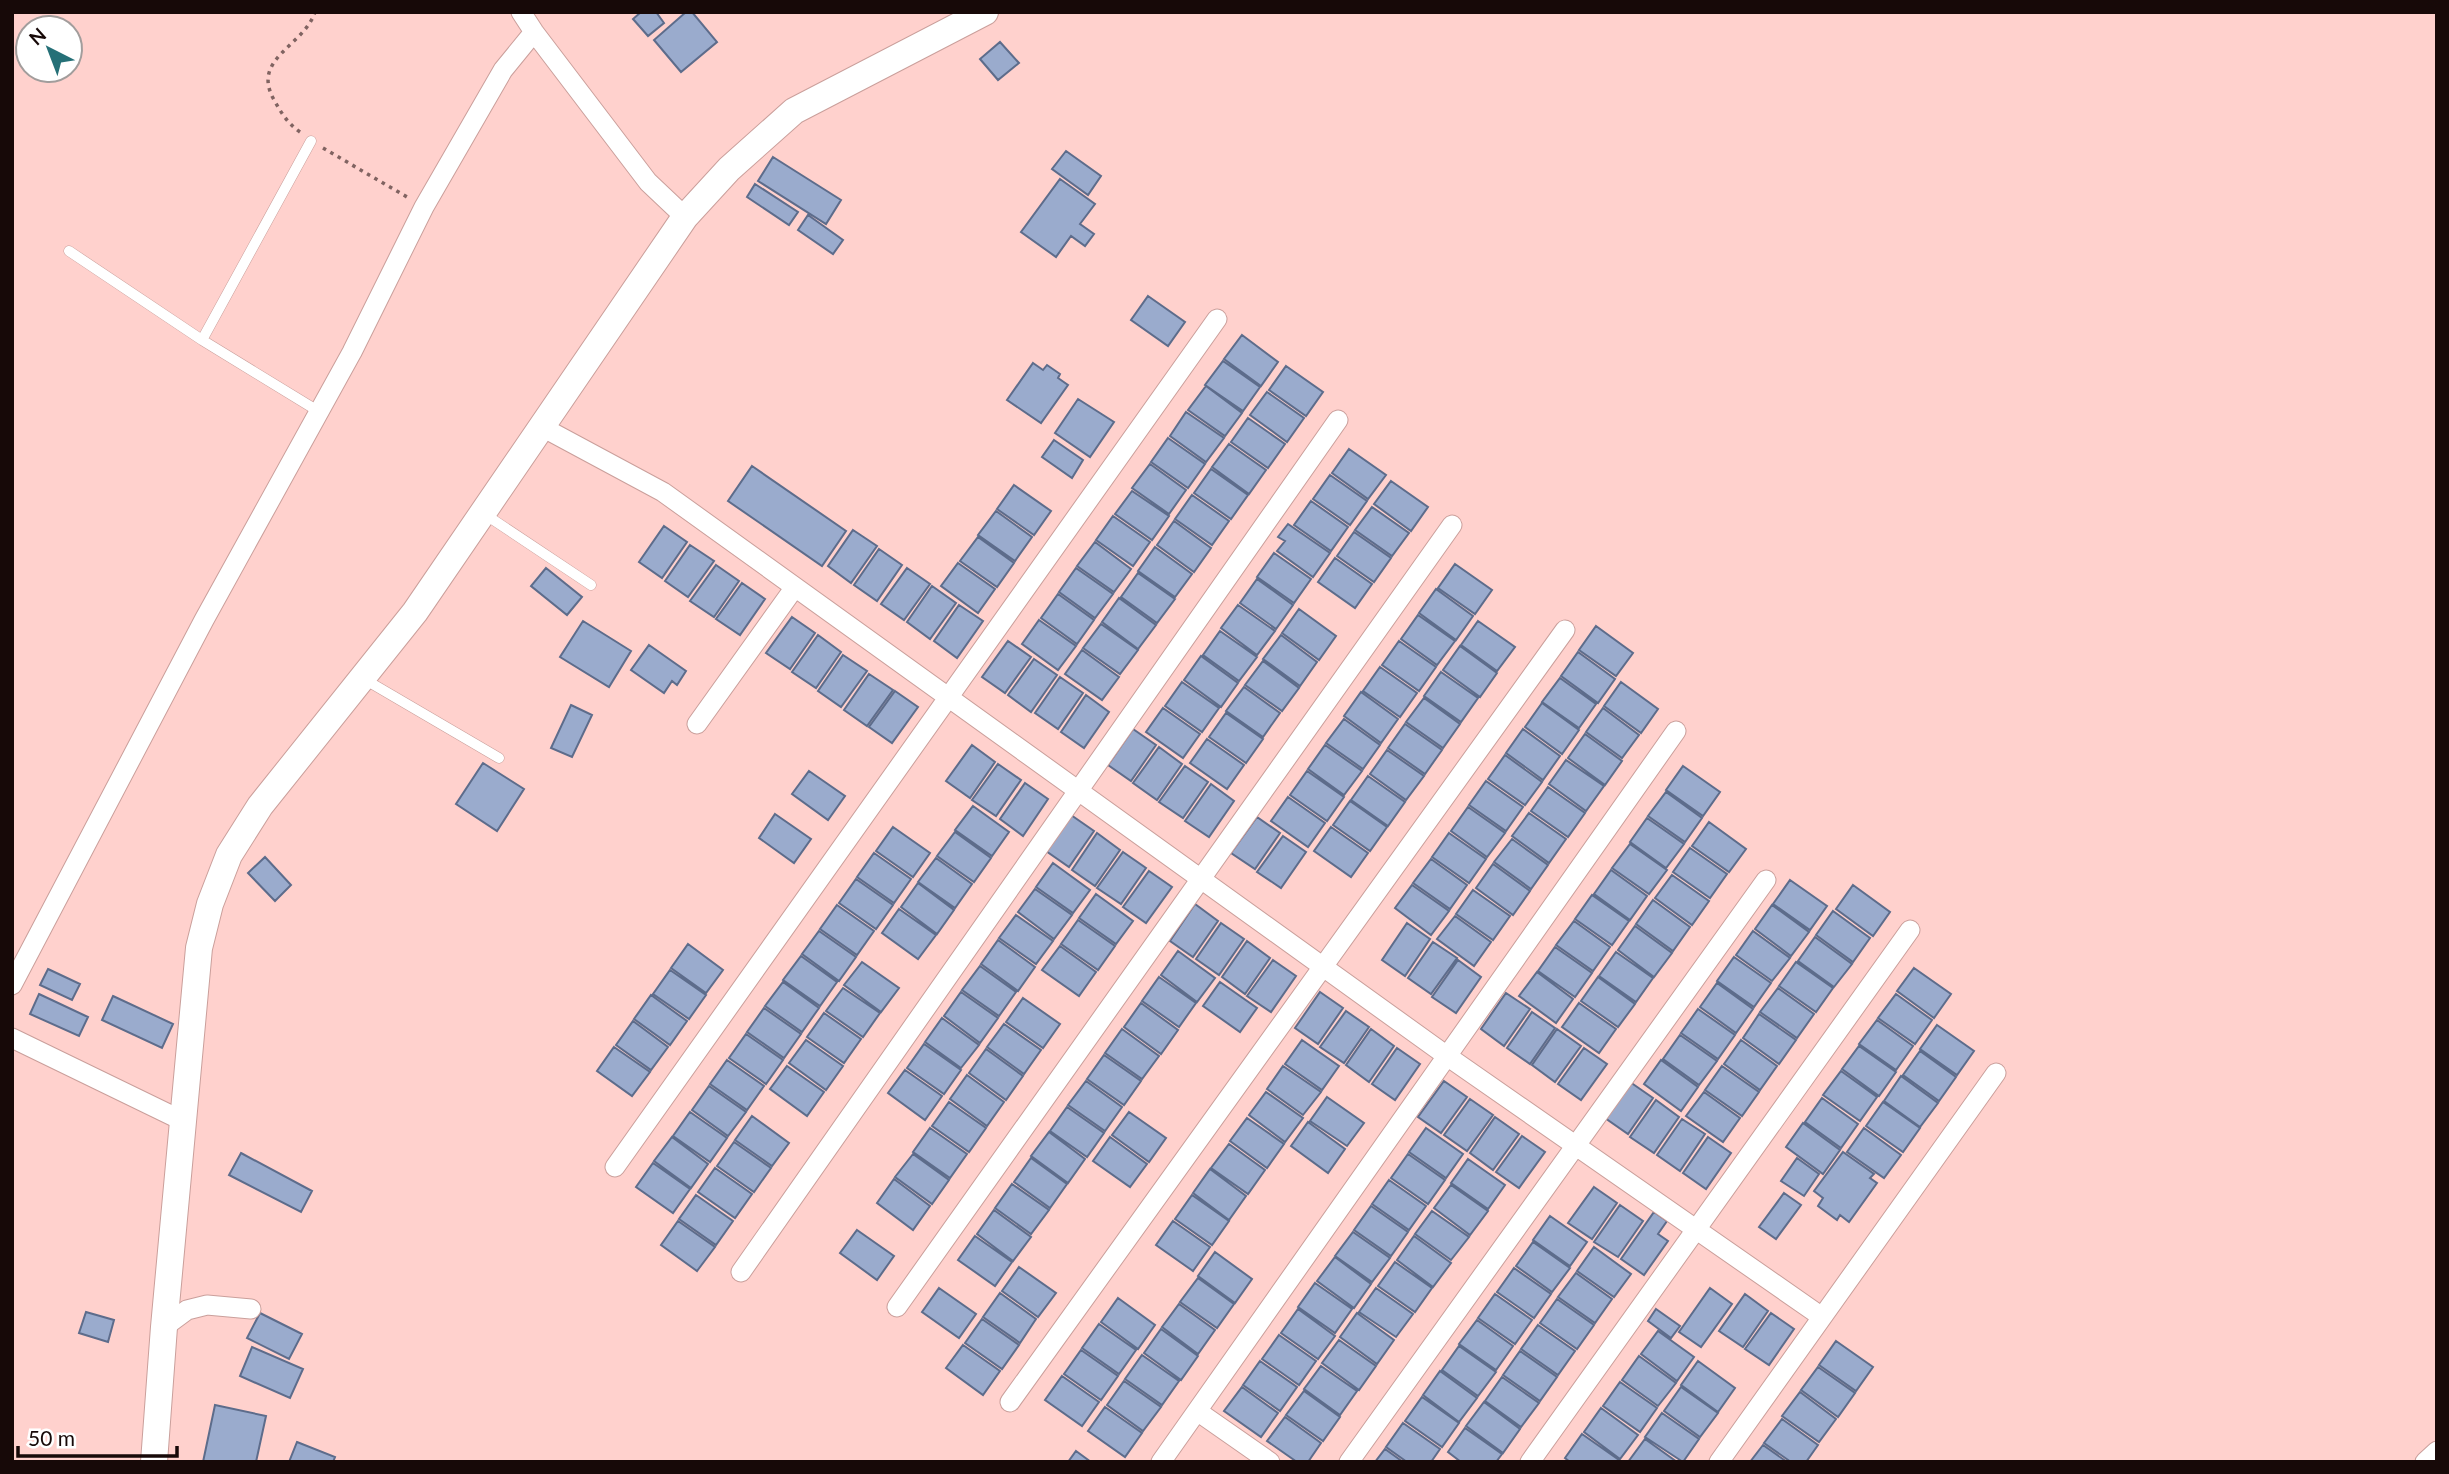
<svg xmlns="http://www.w3.org/2000/svg" width="2449" height="1474" viewBox="0 0 2449 1474" font-family="Lato,sans-serif">
<rect width="100%" height="100%" fill="#ffd1cd"/>
<path fill="#9aabcd" stroke="#5d6c8b" stroke-width="2" d="M641,12h15l8,11 -16,13 -15,-17z
M686,12h6l25,30 -36,30 -27,-32z
M1000,42l19,21 -21,17 -18,-21z
M1066,151l35,25 -13,19 -36,-26z
M773,157l68,43 -15,24 -68,-43z
M1060,179l35,25 -15,20 14,10 -9,12 -14,-10 -15,21 -35,-25z
M755,184l43,28 -9,13 -42,-28z
M808,215l35,25 -10,14 -35,-24z
M1148,296l37,26 -17,24 -37,-26z
M1242,335l36,27 -17,24 -37,-27z
M1223,361l37,26 -17,24 -38,-26z
M1033,363l10,7 4,-5 13,9 -2,4 10,7 -27,38 -34,-23z
M1286,366l37,26 -17,24 -37,-26z
M1206,386l36,27 -17,23 -37,-26z
M1267,392l37,26 -17,24 -37,-27z
M1078,399l36,23 -24,35 -35,-24z
M1186,412l38,26 -18,24 -36,-26z
M1248,418l37,26 -17,24 -37,-26z
M1168,438l37,26 -17,24 -37,-26z
M1054,440l29,20 -11,18 -30,-21z
M1229,444l37,26 -17,24 -37,-27z
M1349,449l37,26 -18,24 -36,-26z
M1150,464l36,26 -17,24 -37,-26z
M752,466l94,65 -24,35 -94,-65z
M1211,469l37,26 -17,24 -37,-26z
M1330,475l37,26 -17,24 -37,-26z
M1391,481l37,26 -17,24 -37,-27z
M1014,485l37,26 -17,24 -37,-26z
M1132,491l37,25 -17,24 -37,-26z
M1192,495l37,26 -17,24 -37,-26z
M1311,501l37,26 -17,24 -37,-26z
M1372,507l37,26 -17,23 -37,-26z
M996,511l36,26 -17,24 -37,-26z
M1113,516l37,26 -17,24 -37,-26z
M1174,521l37,27 -17,24 -37,-27z
M1288,524l42,29 -17,24 -36,-26 8,-10 -7,-4z
M664,526l23,16 -25,36 -23,-16z
M853,530l24,16 -26,37 -23,-17z
M1354,532l37,26 -17,24 -37,-26z
M978,537l36,26 -17,24 -37,-26z
M1095,542l36,27 -17,23 -37,-26z
M690,545l24,16 -26,36 -23,-16z
M1155,547l37,27 -17,23 -37,-26z
M879,549l23,16 -25,36 -23,-16z
M1274,553l37,26 -17,24 -37,-26z
M1335,558l37,26 -17,24 -37,-26z
M958,563l37,26 -17,24 -37,-27z
M1455,564l37,26 -17,24 -37,-26z
M716,565l23,16 -25,36 -24,-16z
M546,568l36,29 -15,18 -36,-29z
M907,568l23,16 -26,36 -23,-16z
M1076,568l37,26 -18,24 -36,-26z
M1138,573l37,26 -18,24 -36,-26z
M1257,579l36,26 -17,24 -36,-26z
M742,583l23,16 -25,36 -24,-16z
M932,586l24,17 -26,36 -23,-17z
M1436,589l37,27 -17,24 -37,-27z
M1058,594l36,26 -17,24 -36,-26z
M1119,598l37,27 -18,24 -36,-27z
M959,605l24,16 -26,37 -23,-17z
M1238,605l37,26 -18,24 -36,-27z
M1299,609l37,27 -17,24 -37,-27z
M1418,615l37,26 -18,24 -36,-26z
M792,617l23,16 -25,36 -24,-16z
M1039,620l37,26 -18,24 -36,-26z
M583,621l48,30 -22,36 -49,-30z
M1478,621l37,26 -18,24 -36,-26z
M1101,624l37,26 -18,24 -37,-26z
M1596,626l37,27 -17,23 -37,-26z
M1220,631l37,26 -18,24 -36,-26z
M818,635l23,17 -25,36 -24,-16z
M1281,635l36,27 -17,24 -37,-27z
M1008,641l23,16 -26,36 -23,-16z
M1399,641l37,26 -17,24 -37,-26z
M649,645l37,26 -9,14 -5,-4 -8,12 -33,-23z
M1460,646l37,27 -17,24 -37,-27z
M1082,650l37,27 -17,23 -37,-26z
M1578,652l37,27 -17,24 -37,-27z
M843,655l24,16 -26,36 -23,-16z
M1201,656l37,27 -17,24 -37,-27z
M1034,659l23,16 -26,37 -23,-17z
M1263,661l36,27 -17,23 -37,-26z
M1380,667l37,26 -17,24 -37,-26z
M1441,672l37,26 -17,24 -37,-26z
M869,674l24,16 -26,36 -23,-16z
M1060,677l23,16 -25,36 -23,-16z
M1560,678l36,26 -17,24 -37,-26z
M1182,682l37,26 -17,24 -37,-26z
M1621,682l37,27 -17,24 -37,-27z
M1244,687l36,26 -17,24 -37,-26z
M895,691l23,16 -26,36 -23,-16z
M1361,692l37,27 -17,24 -37,-27z
M1086,695l23,17 -25,36 -23,-16z
M1424,698l36,26 -17,24 -37,-26z
M1542,703l37,27 -17,24 -37,-27z
M571,705l21,10 -20,42 -21,-9z
M1163,708l37,26 -17,24 -37,-26z
M1603,708l36,27 -17,23 -36,-26z
M1226,713l37,26 -17,24 -37,-26z
M1344,719l36,26 -17,24 -37,-26z
M1405,724l37,26 -17,24 -37,-26z
M1133,729l23,16 -25,36 -23,-16z
M1523,729l37,27 -17,24 -37,-27z
M1585,734l37,27 -17,24 -37,-27z
M1207,739l37,26 -17,24 -37,-26z
M972,745l23,17 -25,36 -24,-17z
M1325,745l37,26 -18,24 -36,-26z
M1159,747l23,17 -25,36 -24,-17z
M1387,750l37,26 -18,24 -36,-26z
M1505,755l37,27 -17,23 -37,-26z
M1566,760l38,26 -18,25 -37,-27z
M483,763l41,26 -27,42 -41,-27z
M998,764l23,16 -25,36 -24,-16z
M1185,766l23,16 -25,36 -24,-16z
M1683,766l37,26 -17,24 -37,-26z
M809,771l36,25 -17,24 -36,-26z
M1307,771l37,26 -17,24 -37,-26z
M1368,776l37,26 -17,24 -37,-26z
M1486,781l37,26 -17,24 -37,-26z
M1025,783l23,16 -25,37 -23,-17z
M1211,784l23,17 -25,36 -24,-16z
M1548,787l37,26 -17,24 -37,-26z
M1666,792l36,26 -17,24 -37,-26z
M1288,797l37,26 -17,24 -37,-26z
M1350,801l37,26 -17,24 -37,-26z
M973,806l36,26 -17,24 -37,-26z
M1468,807l37,26 -18,24 -36,-26z
M1529,813l37,26 -17,24 -37,-27z
M775,814l36,25 -17,24 -35,-25z
M1071,815l23,16 -25,36 -23,-16z
M1257,817l23,16 -25,36 -24,-16z
M1647,818l37,26 -18,24 -36,-26z
M1709,822l37,27 -17,23 -37,-26z
M893,827l37,26 -17,24 -37,-26z
M1331,827l37,26 -17,24 -37,-26z
M955,832l36,26 -17,24 -37,-26z
M1097,833l23,17 -25,36 -23,-16z
M1449,833l37,26 -17,24 -37,-26z
M1283,836l23,16 -25,36 -24,-16z
M1512,839l36,26 -17,24 -37,-27z
M1630,844l37,26 -18,24 -37,-26z
M1690,848l37,26 -17,24 -37,-26z
M1123,852l23,16 -25,36 -24,-16z
M874,853l37,26 -17,24 -37,-26z
M265,857l26,28 -16,16 -27,-28z
M936,858l36,26 -17,24 -37,-26z
M1431,859l36,26 -17,24 -37,-26z
M1053,863l37,27 -17,23 -37,-26z
M1493,864l37,27 -17,24 -37,-27z
M1611,870l36,26 -17,24 -36,-26z
M1149,871l23,16 -26,36 -23,-16z
M1672,875l37,26 -17,24 -37,-27z
M856,879l37,26 -17,24 -37,-26z
M1790,880l37,26 -17,24 -37,-26z
M918,883l36,27 -17,24 -36,-27z
M1412,885l37,26 -18,24 -36,-27z
M1853,885l37,27 -17,24 -37,-27z
M1035,889l37,26 -18,24 -36,-27z
M1473,890l37,26 -17,24 -37,-26z
M1096,894l37,27 -17,23 -37,-26z
M1592,895l37,26 -17,24 -37,-26z
M1653,900l37,27 -17,24 -37,-27z
M1195,904l23,17 -25,36 -23,-16z
M837,905l37,26 -17,24 -37,-26z
M1772,905l37,27 -18,24 -36,-27z
M899,909l37,26 -18,24 -36,-26z
M1833,911l37,27 -17,24 -37,-27z
M1016,915l37,26 -17,23 -37,-26z
M1455,916l36,26 -17,24 -37,-27z
M1078,920l37,26 -17,24 -37,-26z
M1574,921l36,26 -17,24 -37,-26z
M1221,923l23,16 -25,36 -23,-16z
M1407,923l23,16 -25,37 -23,-16z
M1635,926l37,27 -18,24 -36,-27z
M819,931l37,26 -17,24 -37,-27z
M1753,931l37,27 -18,23 -36,-26z
M1815,937l37,27 -18,23 -36,-26z
M998,940l37,27 -17,24 -37,-27z
M1247,941l23,17 -25,36 -23,-17z
M1433,942l24,16 -26,36 -23,-16z
M688,944l35,26 -17,23 -35,-25z
M1060,946l36,26 -17,24 -37,-26z
M1555,947l37,26 -17,24 -37,-26z
M1178,951l37,27 -18,24 -36,-27z
M1616,952l37,26 -17,24 -37,-26z
M801,956l36,26 -17,24 -37,-26z
M1734,957l37,26 -17,24 -37,-26z
M1273,960l23,16 -25,36 -24,-16z
M1458,960l23,17 -25,36 -24,-16z
M862,962l37,26 -18,24 -37,-27z
M1796,962l37,26 -17,24 -37,-26z
M980,966l36,26 -17,24 -37,-26z
M1914,968l37,26 -17,24 -37,-27z
M48,969l32,15 -8,16 -32,-15z
M670,970l36,25 -17,24 -36,-25z
M1537,972l36,27 -17,24 -37,-27z
M1159,977l37,26 -17,24 -37,-26z
M1598,977l37,27 -17,23 -37,-26z
M783,982l36,26 -17,24 -37,-26z
M1220,982l37,26 -17,24 -37,-26z
M1717,983l36,26 -17,24 -36,-26z
M843,988l37,25 -17,24 -37,-26z
M1778,988l36,26 -17,24 -37,-26z
M961,992l37,26 -18,25 -36,-27z
M1320,992l23,16 -25,36 -23,-16z
M1506,993l24,16 -26,37 -23,-17z
M39,994l49,23 -9,19 -49,-22z
M1896,994l36,26 -17,24 -37,-26z
M651,995l36,26 -17,24 -36,-26z
M113,996l60,28 -11,24 -60,-28z
M1023,998l37,26 -17,24 -37,-26z
M1141,1003l37,27 -17,24 -37,-27z
M1579,1003l37,26 -17,24 -37,-26z
M764,1008l37,26 -17,24 -37,-26z
M1698,1009l37,26 -17,24 -37,-26z
M1346,1011l23,16 -25,36 -24,-16z
M1532,1012l23,16 -25,36 -23,-16z
M824,1013l37,26 -17,24 -37,-26z
M1759,1014l37,26 -17,24 -36,-26z
M942,1018l37,27 -18,23 -36,-26z
M1877,1020l36,26 -17,24 -37,-26z
M633,1021l35,26 -17,23 -35,-25z
M1004,1024l37,26 -17,24 -37,-27z
M1937,1025l37,26 -17,24 -37,-26z
M1122,1029l37,27 -17,23 -37,-26z
M1371,1029l23,17 -25,36 -23,-17z
M1557,1029l24,17 -26,36 -23,-17z
M746,1034l37,26 -17,24 -37,-26z
M1680,1035l37,26 -18,24 -36,-26z
M806,1040l37,26 -17,24 -37,-27z
M1302,1040l37,26 -17,24 -37,-26z
M1741,1040l36,26 -17,24 -36,-26z
M924,1044l37,26 -17,24 -37,-26z
M1859,1046l37,26 -17,24 -37,-27z
M614,1047l36,25 -18,24 -35,-25z
M1397,1048l23,16 -25,36 -23,-16z
M1584,1048l23,16 -26,36 -23,-16z
M986,1049l37,27 -17,24 -37,-27z
M1920,1051l36,26 -17,24 -36,-26z
M1104,1055l37,26 -17,24 -37,-26z
M727,1060l37,26 -17,24 -37,-26z
M1661,1060l37,27 -17,24 -37,-27z
M787,1066l37,26 -17,24 -37,-27z
M1283,1066l38,26 -18,23 -36,-26z
M1722,1066l37,26 -17,24 -37,-26z
M905,1070l37,26 -17,24 -37,-27z
M1841,1071l36,26 -17,24 -37,-26z
M967,1075l37,27 -17,24 -37,-27z
M1901,1076l37,27 -18,24 -36,-26z
M1086,1081l36,26 -17,24 -37,-26z
M1444,1081l23,16 -26,36 -23,-16z
M1630,1082l23,16 -25,36 -23,-16z
M709,1086l37,26 -18,24 -36,-26z
M1266,1092l37,26 -18,24 -36,-27z
M1704,1092l36,26 -17,24 -37,-26z
M1327,1097l37,26 -17,23 -37,-25z
M1822,1098l36,26 -17,24 -36,-26z
M1470,1099l23,16 -26,36 -23,-16z
M1656,1100l23,17 -25,36 -24,-16z
M949,1102l37,26 -17,24 -37,-26z
M1883,1102l37,26 -17,24 -37,-26z
M1067,1107l37,26 -17,24 -37,-26z
M690,1112l37,26 -17,24 -37,-26z
M1129,1112l37,26 -17,24 -37,-27z
M752,1116l37,27 -17,23 -37,-26z
M1495,1117l24,17 -26,36 -23,-17z
M1247,1118l37,26 -17,24 -37,-27z
M1682,1119l23,15 -25,37 -23,-16z
M1308,1122l37,27 -17,24 -37,-27z
M1803,1123l37,27 -17,24 -37,-27z
M930,1128l37,26 -17,24 -37,-26z
M1426,1128l37,26 -17,24 -37,-26z
M1864,1128l37,27 -17,23 -37,-26z
M1049,1132l36,27 -17,24 -37,-27z
M1522,1136l23,16 -26,36 -23,-16z
M672,1137l36,27 -17,24 -37,-27z
M1110,1137l37,27 -17,23 -37,-26z
M1708,1137l23,16 -25,36 -23,-16z
M734,1142l37,26 -17,24 -37,-26z
M1229,1144l36,26 -17,24 -37,-26z
M1843,1152l31,22 -4,4 7,5 -28,39 -9,-7 -3,5 -19,-14 5,-8 -9,-7z
M241,1153l71,38 -11,21 -72,-37z
M913,1154l36,26 -17,24 -37,-27z
M1408,1154l37,26 -17,24 -37,-26z
M1031,1158l36,26 -17,24 -36,-26z
M1797,1158l22,16 -15,22 -23,-15z
M1468,1159l37,26 -17,24 -37,-26z
M653,1163l37,26 -17,24 -37,-26z
M715,1168l37,26 -17,24 -37,-26z
M1210,1169l36,27 -17,24 -36,-27z
M894,1179l36,27 -17,24 -36,-27z
M1389,1180l37,26 -17,24 -37,-26z
M1012,1184l37,26 -18,24 -36,-26z
M1451,1185l37,26 -18,24 -36,-27z
M1594,1187l23,16 -25,36 -24,-16z
M1784,1193l17,12 -25,34 -17,-12z
M696,1195l37,26 -17,24 -37,-26z
M1192,1195l37,26 -17,24 -37,-26z
M1620,1205l23,16 -25,36 -24,-15z
M1371,1206l37,26 -17,24 -37,-26z
M994,1210l37,27 -18,24 -36,-27z
M1432,1211l37,26 -18,23 -36,-26z
M1654,1212l13,9 -9,13 10,7 -24,34 -23,-16z
M1550,1216l37,26 -17,24 -37,-26z
M678,1221l37,26 -18,24 -36,-26z
M1173,1221l37,26 -17,24 -37,-26z
M857,1230l37,26 -17,24 -37,-27z
M1353,1232l37,26 -18,24 -37,-26z
M975,1236l37,26 -17,24 -37,-26z
M1414,1236l37,27 -18,24 -36,-27z
M1533,1242l37,26 -18,24 -36,-26z
M1594,1247l37,27 -17,23 -37,-26z
M1215,1252l37,27 -17,24 -37,-27z
M1335,1257l36,27 -17,24 -37,-27z
M1395,1262l37,26 -17,24 -37,-26z
M1019,1267l37,26 -18,24 -36,-26z
M1514,1268l37,26 -17,24 -37,-26z
M1576,1273l36,26 -17,24 -37,-26z
M1198,1278l36,26 -17,24 -37,-26z
M1315,1283l37,26 -17,24 -37,-26z
M939,1288l37,26 -17,24 -37,-26z
M1376,1288l37,26 -17,23 -37,-25z
M1710,1288l22,16 -31,43 -22,-15z
M1000,1293l36,26 -16,24 -37,-26z
M1495,1294l37,26 -17,24 -37,-26z
M1745,1294l23,17 -25,36 -24,-16z
M1118,1298l37,27 -17,24 -37,-27z
M1557,1299l37,26 -17,24 -37,-26z
M1179,1304l36,26 -17,24 -36,-27z
M1298,1309l37,27 -17,23 -37,-26z
M1656,1309l24,17 -9,12 -23,-17z
M86,1312l28,8 -6,22 -29,-9z
M260,1313l42,21 -13,25 -42,-21z
M1357,1313l37,27 -17,24 -37,-27z
M1771,1313l23,16 -25,36 -24,-16z
M982,1319l37,26 -17,24 -37,-26z
M1477,1320l36,26 -17,24 -37,-26z
M1099,1324l37,26 -17,24 -37,-26z
M1538,1325l37,26 -17,24 -37,-26z
M1161,1329l37,27 -17,24 -37,-27z
M1658,1331l36,26 -17,24 -36,-27z
M1279,1335l37,26 -17,24 -37,-26z
M1339,1340l37,26 -17,24 -37,-27z
M1836,1341l37,26 -17,24 -37,-26z
M963,1345l37,26 -17,24 -37,-27z
M1459,1346l37,26 -18,24 -36,-26z
M252,1347l51,22 -13,29 -50,-22z
M1081,1350l37,26 -17,24 -37,-26z
M1520,1351l37,26 -17,24 -37,-26z
M1142,1355l37,26 -17,24 -37,-26z
M1639,1356l37,27 -18,23 -36,-26z
M1260,1361l37,26 -17,24 -37,-26z
M1698,1361l37,27 -17,24 -37,-27z
M1321,1366l36,25 -17,24 -36,-26z
M1818,1367l37,26 -17,24 -37,-27z
M1440,1371l37,27 -18,24 -36,-27z
M1062,1376l37,26 -17,24 -37,-26z
M1502,1377l37,26 -18,24 -36,-26z
M1124,1381l37,26 -18,24 -36,-26z
M1620,1382l37,26 -17,24 -37,-26z
M1242,1387l36,26 -17,24 -37,-26z
M1681,1387l37,26 -18,24 -36,-26z
M1304,1391l36,26 -17,24 -37,-26z
M1800,1392l36,27 -17,23 -37,-26z
M1422,1397l37,26 -17,24 -37,-26z
M1484,1402l36,27 -17,24 -37,-27z
M215,1405l51,11 -10,46h-53z
M1105,1407l37,26 -17,24 -37,-26z
M1601,1408l37,27 -18,24 -36,-27z
M1662,1413l37,26 -16,23 -38,-25z
M1285,1417l36,26 -13,19h-11l-30,-21z
M1782,1419l36,26 -12,17h-15l-27,-19z
M1403,1423l37,26 -9,13h-24l-21,-15z
M1465,1428l37,26 -6,8h-35l-13,-10z
M1582,1434l37,26 -1,2h-48l-5,-4z
M1645,1439l32,23h-49z
M297,1442l38,15 -2,5h-44z
M1763,1445l24,17h-37z
M1385,1449l18,13h-28z
M1076,1451l15,11h-23z"/>
<g fill="none" stroke-linecap="round" stroke-linejoin="round">
<defs>
<path id="service" d="M69,251l133,89 116,71
M202,340l109,-199
M483,513l108,72
M364,679l135,79"/>
<path id="minor" d="M521,12l13,20 114,150 37,35
M542,427l121,65 784,564 375,261
M697,724l98,-137
M12,985l192,-365 148,-268 72,-145 79,-137 31,-38
M12,1038l171,83
M615,1167l602,-848
M741,1272l597,-852
M897,1307l555,-782
M164,1327l23,-17 20,-5 44,4
M1010,1402l555,-772
M1197,1411l73,51
M1161,1462l515,-731
M1349,1462l417,-582
M1530,1462l380,-532
M1719,1462l277,-389
M2425,1462l12,-11"/>
<path id="secondary" d="M154,1462l10,-135 35,-379 11,-44 19,-49 31,-49 155,-194 270,-395 44,-48 65,-58 191,-99"/>
</defs>
<use href="#service" stroke="#ca9f9b" stroke-width="11"/>
<use href="#minor" stroke="#ca9f9b" stroke-width="21"/>
<use href="#secondary" stroke="#ca9f9b" stroke-width="28"/>
<path stroke="#806361" stroke-width="3.5" stroke-dasharray="3.5 5" stroke-linecap="butt" d="M300,132c-13,-9 -20,-21 -27,-34 -21,-40 31,-52 42,-86
M323,148l84,49"/>
<use href="#service" stroke="#fff" stroke-width="10"/>
<use href="#minor" stroke="#fff" stroke-width="19"/>
<use href="#secondary" stroke="#fff" stroke-width="26"/>
</g>
<rect width="2449" height="1474" fill="none" stroke="#170908" stroke-width="28"/>
<g transform="translate(49 49) rotate(318)"><circle r="33" fill="#ffffff" stroke="#a29d9c" stroke-width="2"/>
<path d="M0-5L12 26L0 18L-12 26Z" fill="#257077"/>
<text y="-10" font-size="19" font-weight="bold" text-anchor="middle" fill="#170908">N</text>
</g>
<path d="M18 1446v10h159v-10" fill="none" stroke="#170908" stroke-width="3.5"/>
<text x="28" y="1446" font-size="21" fill="#170908" stroke="#ffffff" stroke-width="5" paint-order="stroke">50 m</text>
</svg>
